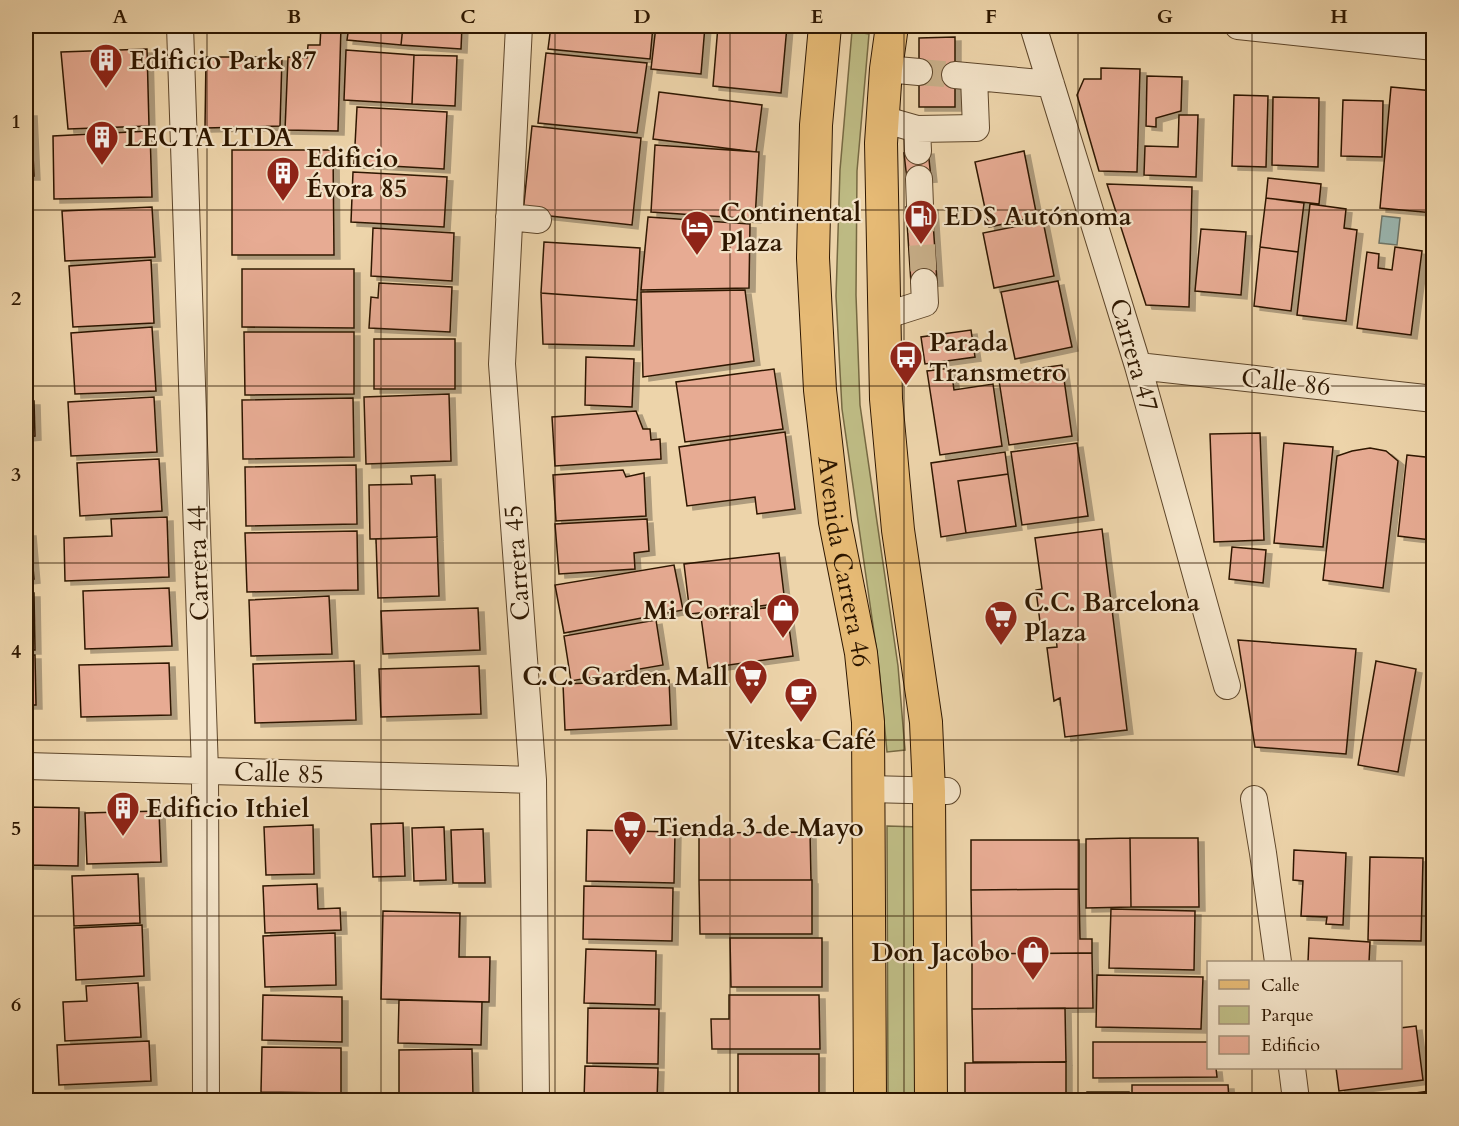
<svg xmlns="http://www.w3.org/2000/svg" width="1459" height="1126" viewBox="0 0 1459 1126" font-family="Cardo,serif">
<defs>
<filter id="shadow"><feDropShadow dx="6" dy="4" stdDeviation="0" flood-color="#0004"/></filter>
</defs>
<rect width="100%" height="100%" fill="#edd4aa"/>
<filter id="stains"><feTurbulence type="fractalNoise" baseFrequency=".00333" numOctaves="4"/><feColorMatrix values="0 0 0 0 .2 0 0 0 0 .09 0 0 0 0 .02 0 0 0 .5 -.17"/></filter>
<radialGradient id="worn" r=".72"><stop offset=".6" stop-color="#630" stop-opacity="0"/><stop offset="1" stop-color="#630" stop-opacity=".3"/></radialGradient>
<path fill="#bebb84" stroke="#766942" stroke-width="1.5" d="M852,31l17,3 -12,137 -1,124 4,110 38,261 7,84 -18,2 -8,-85 -37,-258 -6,-113 4,-126z
M887,826l33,1v273h-32z"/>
<path fill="#9bb7b1" stroke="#6f776a" stroke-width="1.5" d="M1382,216l18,2 -3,27 -18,-2z
M26,930h7l-1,38 -6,-1z"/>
<path fill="#e7ab93" stroke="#2e1700" stroke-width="1.5" filter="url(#shadow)" d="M321,26h20l-3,105 -53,-1 3,-73 19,1 1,-13h12z
M349,26h54l-2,19 -54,-5z
M403,26h59l-1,23 -60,-4z
M551,26h102l-3,33 -102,-10z
M656,26h49l-4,48 -50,-5z
M718,26h69l-6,67 -68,-7z
M955,37v70h-36v-69z
M147,49l2,77 -81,3 -7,-77z
M346,50l68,5 -2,49 -68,-4z
M546,53l101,10 -10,70 -99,-10z
M414,55l43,1 -2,50 -43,-2z
M206,57h76l-2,69 -75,2z
M1101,68l39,1 -3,103 -38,-1 -22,-76 7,-16h17z
M1147,76l35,1 -1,34 -25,7v9l-10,-1z
M1391,87l43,4v122l-54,-5z
M659,92l103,13 -6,47 -103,-13z
M1234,95l34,1 -2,71 -34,-1z
M1273,97l46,1 -1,69 -46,-2z
M1343,100l40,1 -1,56 -41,-1z
M357,107l90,5 -3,57 -90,-5z
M26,112h5l3,64h-8z
M1179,115h19l-2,62 -52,-2 1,-29 33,1z
M532,126l109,12 -9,87 -109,-12z
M150,131l2,66 -98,2 -1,-63z
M655,145l104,7 -4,67 -104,-7z
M232,150h101l1,105h-102z
M928,150l3,28 -24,2 -3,-27z
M1024,151l13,66 -48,10 -14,-65z
M353,172l94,5 -3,50 -93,-5z
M1268,178l53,6 -2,20 -53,-6z
M1107,184l85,3 -3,120 -43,-2z
M1266,198l38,5 -6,49 -38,-5z
M1310,204l36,5 -2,19 13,2 -11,91 -49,-6z
M932,206l5,76 -26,1 -5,-76z
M152,207l3,50 -90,4 -3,-50z
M648,217l102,7 -1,64 -108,2z
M1043,221l11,55 -60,12 -11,-55z
M373,228l81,5 -2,48 -81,-5z
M1201,229l45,3 -5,63 -46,-4z
M544,242l96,6 -3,52 -96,-7z
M1260,247l38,5 -7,59 -37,-5z
M1395,247l27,4 -11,84 -54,-7 10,-76 12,2 -1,14 14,2z
M151,260l3,63 -81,4 -4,-61z
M242,269h112v59l-112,-1z
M1058,281l14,66 -57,12 -14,-67z
M379,283l73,4 -2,45 -81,-4 2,-31 7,1z
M745,290l9,71 -111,16 -2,-85z
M541,293l96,7 -3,46 -91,-2z
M1434,311v36h-5z
M152,327l4,64 -81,3 -4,-61z
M971,330l4,27 -50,7 -4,-27z
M244,332h110v62l-109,1z
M374,339h81v50h-81z
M586,357l48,2 -2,48 -47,-2z
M1062,365l10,71 -63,9 -11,-71z
M951,368l3,22 39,-6 9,62 -62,9 -13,-84z
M774,369l9,60 -98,13 -9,-60z
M449,394l2,67 -85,3 -2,-67z
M154,397l3,55 -86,4 -3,-54z
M353,398l1,59 -111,2 -1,-59z
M26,401h8l1,35 -9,1z
M636,411l7,18h7l1,11 9,-1 1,20 -106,7 -3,-49z
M785,432l10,77 -38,5 -2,-17 -68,9 -8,-59z
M1260,433l4,107 -50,2 -4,-108z
M1077,443l11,73 -66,9 -11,-73z
M1284,443l49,4 -10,100 -49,-4z
M1370,448l16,3 12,10 -15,127 -60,-8 14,-124 15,-5z
M1005,452l3,22 -50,7 8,52 -25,4 -10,-74z
M1407,455l27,3v63l-3,19 -33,-4z
M159,459l3,52 -82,5 -3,-53z
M356,465l1,59 -111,2 -1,-59z
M623,470l3,7 18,-4 2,43 -90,5 -3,-46z
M1008,474l8,52 -50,7 -8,-52z
M435,475l2,62 -67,2 -1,-54 43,-1 -1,-8z
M167,517l2,60 -104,4 -1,-43 48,-2 -1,-17z
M647,519l2,32 -15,2 1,16 -76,5 -4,-50z
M1102,529l25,201 -62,7 -5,-39 -6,3 -7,-53 10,-1 -1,-11 -14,2 -6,-48 6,-1 -7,-51z
M357,531l1,59 -111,2 -2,-59z
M26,532h4l4,47 -8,1z
M437,537l2,59 -61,2 -2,-59z
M1232,547l34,3 -3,33 -34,-4z
M779,553l6,50 -95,11 -6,-50z
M674,565l9,45 -119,23 -9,-48z
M169,588l3,58 -87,3 -2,-58z
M26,593h8l1,57h-9z
M329,596l3,58 -81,2 -2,-56z
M786,605l7,51 -85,12 -7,-51z
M478,608l2,42 -97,4 -2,-43z
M656,620l7,45 -92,16 -7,-45z
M1238,640l118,9 -10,105 -91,-7z
M26,655h9l1,50h-10z
M354,661l2,59 -101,3 -2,-59z
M1376,661l40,8 -18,103 -40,-7z
M169,663l2,52 -90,2 -2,-52z
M479,666l2,48 -100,3 -2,-48z
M669,680l2,45 -106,5 -2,-46z
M26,807l53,1 -1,58 -52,-1z
M159,811l2,51 -74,2 -2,-51z
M403,823l2,53 -32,1 -2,-53z
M313,825l1,49 -48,1 -2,-48z
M444,827l2,53 -32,1 -2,-53z
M483,829l2,54h-32l-2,-53z
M587,830l88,2 -1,51 -88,-2z
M810,832l1,48h-112v-47z
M1130,838h68l1,69h-68z
M1130,838l1,69 -45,1v-69z
M971,840h108v49l-108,1z
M1294,850l52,3 -3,72 -17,-1 1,-7 -26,-1 2,-35 -10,-1z
M1370,857l53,1 -2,83 -53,-1z
M1430,862h4v97l-6,-1z
M138,874l2,49 -66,3 -2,-50z
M699,880h113v54h-112z
M317,884l1,25 22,-1 1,22 -76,3 -2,-47z
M584,886l89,2 -1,53 -89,-2z
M1079,889l1,50h12v14l-120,1 -1,-64z
M1111,909l84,2 -1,59 -85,-2z
M383,911l77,2 -1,44h31l-1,45 -108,-3z
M142,925l2,51 -68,4 -2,-52z
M335,933l1,52 -71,2 -2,-51z
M730,938h92v49h-91z
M1309,938l61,4 -1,20h-61z
M586,949l70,2 -1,54 -71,-2z
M1080,953h12l1,55 -121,1v-55z
M1097,975l106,2 -2,52 -105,-2z
M138,983l3,54 -76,4 -2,-39 24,-1 -1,-15z
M263,995l79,2v45l-80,-2z
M729,995h90l1,54h-108l-1,-30h18z
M399,1000l83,2 -1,43 -83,-2z
M588,1008l71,1 -1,55 -71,-1z
M1065,1008l1,54h-93l-1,-53z
M1416,1026l7,54 -84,11 -3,-23h64v-40z
M149,1041l2,40 -92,4 -2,-40z
M1093,1042h115v26h8l1,9 -124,1z
M262,1047l79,1v45l-80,-1z
M472,1049l1,49h-74v-48z
M26,1052l1,40h-1z
M738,1054h81v46h-81z
M1066,1062v38h-101v-37z
M585,1066l73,2 -1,32h-73z
M1132,1085h96l1,15h-97z
M1429,1091l1,9h-66z
M1087,1092h42v8h-42z
M74,1097h74v3h-74z
M376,1098h97v2h-97z"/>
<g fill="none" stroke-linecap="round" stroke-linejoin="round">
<path stroke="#c7ae88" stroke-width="26" stroke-dasharray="26 13" stroke-linecap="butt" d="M919,72l36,3
M920,206l4,76"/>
<defs>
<path id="minor" d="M180,26l25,745 1,329
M519,26l-17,338 31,416 3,320
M1033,26l105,340 89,320
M1238,26l196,21
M886,69l33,3
M955,75l96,9
M882,119l35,10 1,22
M917,129l59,-1 -2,-51
M919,179l1,27
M509,217l29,3
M884,316l41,-13 -1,-21
M1138,366l296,33
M26,766l507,14
M869,789l78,2
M1254,799l9,54 15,109
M1292,1068l4,32"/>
<g id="major">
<path id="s1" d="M825,26l-9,99 -3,133 7,132 15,132 26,131 7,69 2,378"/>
<path d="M892,26l-6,43 -5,74 5,256 12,131 28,192 3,69 2,309"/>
</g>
</defs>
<use href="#minor" stroke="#5e462a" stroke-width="28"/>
<use href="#major" stroke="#2e1700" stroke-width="34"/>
<use href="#minor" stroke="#f3e3c8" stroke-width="26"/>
<use href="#major" stroke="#e6ba75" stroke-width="32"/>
</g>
<path fill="none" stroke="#2e1700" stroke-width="1.5" stroke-opacity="0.55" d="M207,26v1074M381,26v1074M555,26v1074M730,26v1074M904,26v1074M1078,26v1074M1252,26v936M26,210h1408M26,386h1408M26,563h1408M26,740h1408M26,916h1408M1252,1068v32"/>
<defs>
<symbol id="building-pin" viewBox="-11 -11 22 30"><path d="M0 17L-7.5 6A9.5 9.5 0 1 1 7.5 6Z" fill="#8f2418" stroke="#f3e3c8"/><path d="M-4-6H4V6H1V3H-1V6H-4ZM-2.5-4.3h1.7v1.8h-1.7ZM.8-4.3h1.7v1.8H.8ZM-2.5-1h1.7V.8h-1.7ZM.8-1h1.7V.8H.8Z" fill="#fff"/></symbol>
<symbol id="fuel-pin" viewBox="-11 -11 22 30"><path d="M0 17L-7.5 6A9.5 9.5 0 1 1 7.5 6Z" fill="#8f2418" stroke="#f3e3c8"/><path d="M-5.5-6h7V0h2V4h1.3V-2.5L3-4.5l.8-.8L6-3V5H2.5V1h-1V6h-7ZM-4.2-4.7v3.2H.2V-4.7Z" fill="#fff"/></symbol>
<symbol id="hotel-pin" viewBox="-11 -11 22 30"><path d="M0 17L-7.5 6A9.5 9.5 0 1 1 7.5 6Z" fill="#8f2418" stroke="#f3e3c8"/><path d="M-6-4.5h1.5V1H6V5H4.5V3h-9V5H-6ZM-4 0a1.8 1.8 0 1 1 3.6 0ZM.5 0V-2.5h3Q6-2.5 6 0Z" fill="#fff"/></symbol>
<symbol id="bus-pin" viewBox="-11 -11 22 30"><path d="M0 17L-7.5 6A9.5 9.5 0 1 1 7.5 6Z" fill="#8f2418" stroke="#f3e3c8"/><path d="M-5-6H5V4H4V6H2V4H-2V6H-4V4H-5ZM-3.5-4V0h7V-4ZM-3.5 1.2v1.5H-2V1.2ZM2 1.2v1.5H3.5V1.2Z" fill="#fff"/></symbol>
<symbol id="shop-pin" viewBox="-11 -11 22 30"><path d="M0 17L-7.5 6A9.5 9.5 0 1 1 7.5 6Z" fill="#8f2418" stroke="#f3e3c8"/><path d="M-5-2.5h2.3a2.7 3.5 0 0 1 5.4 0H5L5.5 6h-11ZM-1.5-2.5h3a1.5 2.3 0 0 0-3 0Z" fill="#fff"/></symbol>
<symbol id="supermarket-pin" viewBox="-11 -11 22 30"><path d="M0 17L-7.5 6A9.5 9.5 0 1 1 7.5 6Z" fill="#8f2418" stroke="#f3e3c8"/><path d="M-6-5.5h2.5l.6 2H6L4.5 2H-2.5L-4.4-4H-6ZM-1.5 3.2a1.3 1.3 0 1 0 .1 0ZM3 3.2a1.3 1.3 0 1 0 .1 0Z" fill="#fff"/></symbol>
<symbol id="cafe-pin" viewBox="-11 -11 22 30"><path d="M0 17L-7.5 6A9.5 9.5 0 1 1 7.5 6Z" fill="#8f2418" stroke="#f3e3c8"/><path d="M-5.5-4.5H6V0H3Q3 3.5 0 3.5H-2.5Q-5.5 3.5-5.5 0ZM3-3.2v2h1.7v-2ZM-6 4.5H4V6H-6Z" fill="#fff"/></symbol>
</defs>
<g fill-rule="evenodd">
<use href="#building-pin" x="87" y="41" width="38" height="52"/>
<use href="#building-pin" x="83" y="118" width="38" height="52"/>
<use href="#building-pin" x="264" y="154" width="38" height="52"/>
<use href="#fuel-pin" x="902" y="197" width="38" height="52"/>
<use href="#hotel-pin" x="678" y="208" width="38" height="52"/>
<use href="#bus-pin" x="887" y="338" width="38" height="52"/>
<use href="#shop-pin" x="764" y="591" width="38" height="52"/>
<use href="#supermarket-pin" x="982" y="598" width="38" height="52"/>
<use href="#supermarket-pin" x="732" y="657" width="38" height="52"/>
<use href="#cafe-pin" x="782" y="675" width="38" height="52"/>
<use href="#building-pin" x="104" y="789" width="38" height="52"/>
<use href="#supermarket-pin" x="611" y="808" width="38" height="52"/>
<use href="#shop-pin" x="1014" y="933" width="38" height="52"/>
</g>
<g text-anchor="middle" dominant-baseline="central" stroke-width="4.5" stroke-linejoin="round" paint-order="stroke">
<g font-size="26" font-weight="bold" fill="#2e1700" stroke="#f3e3c8" text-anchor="start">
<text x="129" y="60">Edificio Park 87</text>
<text x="125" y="137">LECTA LTDA</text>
<text x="306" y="158">Edificio<tspan x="306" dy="30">Évora 85</tspan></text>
<text x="720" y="212">Continental<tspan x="720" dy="30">Plaza</tspan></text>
<text x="944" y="216">EDS Autónoma</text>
<text x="929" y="342">Parada<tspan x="929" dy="30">Transmetro</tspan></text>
<text x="1024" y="602">C.C. Barcelona<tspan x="1024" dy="30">Plaza</tspan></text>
<text x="760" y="610" text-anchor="end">Mi Corral</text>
<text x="728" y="676" text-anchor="end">C.C. Garden Mall</text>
<text x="801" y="740" text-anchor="middle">Viteska Café</text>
<text x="146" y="808">Edificio Ithiel</text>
<text x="653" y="827">Tienda 3 de Mayo</text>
<text x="1010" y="952" text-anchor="end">Don Jacobo</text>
</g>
<g font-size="26" fill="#2e1700" stroke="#f3e3c8">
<text transform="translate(1134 355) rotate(74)">Carrera 47</text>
<text transform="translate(1286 382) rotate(6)">Calle 86</text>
<text transform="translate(198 563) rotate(-92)">Carrera 44</text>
<text transform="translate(517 563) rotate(-94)">Carrera 45</text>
<text stroke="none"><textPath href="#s1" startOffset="538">Avenida Carrera 46</textPath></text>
<text transform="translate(279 773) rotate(2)">Calle 85</text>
</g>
</g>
<rect width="1459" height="1126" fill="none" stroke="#edd4aa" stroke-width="66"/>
<rect x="1207" y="961" width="195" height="108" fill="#f3e3c8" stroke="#a49178" stroke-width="1.5"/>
<rect x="1219" y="980" width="30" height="9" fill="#e6ba75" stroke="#a49178" stroke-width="1.5"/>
<text x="1261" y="991" font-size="18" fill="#2e1700">Calle</text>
<rect x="1219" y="1006" width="30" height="18" fill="#bebb84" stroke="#a49178" stroke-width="1.5"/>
<text x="1261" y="1021" font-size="18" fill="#2e1700">Parque</text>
<rect x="1219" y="1036" width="30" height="18" fill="#e7ab93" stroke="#a49178" stroke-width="1.5"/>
<text x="1261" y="1051" font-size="18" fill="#2e1700">Edificio</text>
<rect x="33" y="33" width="1393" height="1060" fill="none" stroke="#2e1700" stroke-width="2"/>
<g font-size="20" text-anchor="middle" font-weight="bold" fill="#2e1700">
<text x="120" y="23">A</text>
<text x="294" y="23">B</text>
<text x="468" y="23">C</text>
<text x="642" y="23">D</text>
<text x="817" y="23">E</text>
<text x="991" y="23">F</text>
<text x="1165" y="23">G</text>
<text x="1339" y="23">H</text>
<text x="16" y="128">1</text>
<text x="16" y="305">2</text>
<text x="16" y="481">3</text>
<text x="16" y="658">4</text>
<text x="16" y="835">5</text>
<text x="16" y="1011">6</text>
</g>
<rect width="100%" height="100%" filter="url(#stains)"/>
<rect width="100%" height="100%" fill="url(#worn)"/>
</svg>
